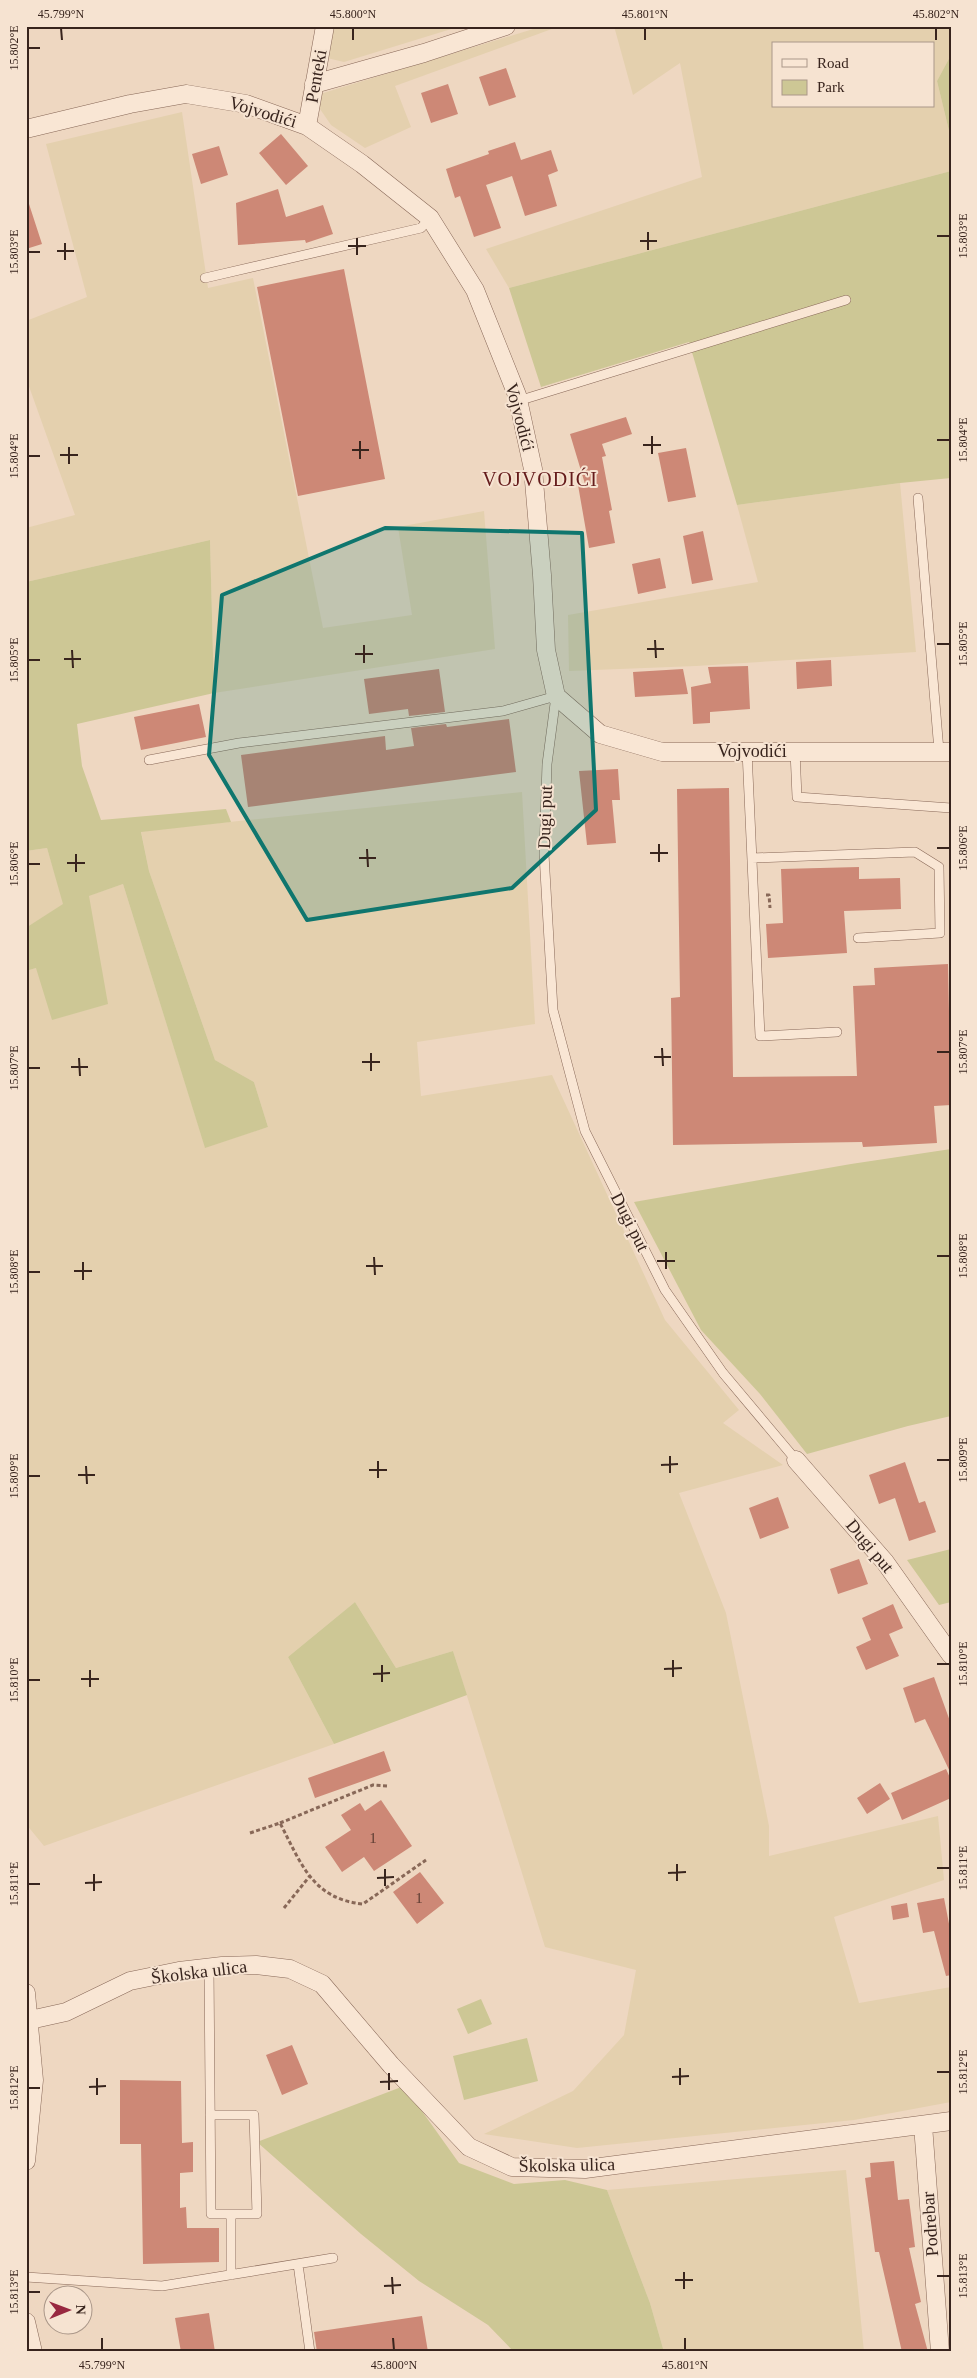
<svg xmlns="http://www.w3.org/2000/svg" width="977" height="2378" viewBox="0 0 977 2378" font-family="'Times New Roman',serif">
<rect width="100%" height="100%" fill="#eed7c1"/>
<path fill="#e4d0ae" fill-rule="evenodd" d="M331,26h130l-117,36 -17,-4z
M543,26h17l-165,60 16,41 -46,21 -34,-23 -11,-16v-15z
M614,26h337v29l-14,26 14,58v32l-442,117 -23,-39 216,-72 -22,-114 -47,32zM773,44h160v62h-160z
M182,112l26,176 45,-10 70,350 89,-13 -14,-88 86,-16 11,138 -281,44 -4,-153 -184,42v-54l49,-13 -49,-137v-57l61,-24 -41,-153z
M900,483l16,169 -220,14 -127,5 -1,-56 190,-33 -21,-77z
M522,792l13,232 -118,18 4,54 131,-21 113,245 74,90 -16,13 60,42 -104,28 47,120 43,213v30l169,-40 6,64 -110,37 25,86 92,-16v115l-97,18 -277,28 -93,-14 89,-43 51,-56 12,-65 -91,-23 -92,-296 -57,17 -41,-66 -67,55 46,87 -290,102 -18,-22v-853l10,-3 52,-72 35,-12 82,263 63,-20 -14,-45 -39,-22 -66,-189 -8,-40z
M47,848l17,56 -37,23 -1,17v-93z
M846,2170l18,182h-200l-14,-49 -43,-113z"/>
<path fill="#cdc795" d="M951,55v84l-14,-58z
M951,171v307l-51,5 -163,22 -48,-163 -148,45 -32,-99z
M210,540l4,153 -137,31 5,42 19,54 125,-11 5,13 -90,10 8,39 66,189 39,22 14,45 -63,21 -82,-264 -34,12 19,108 -56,16 -16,-52 -10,3 1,-44 36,-23 -16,-56 -21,3v-269z
M951,1149v267l-43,10 -101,28 -47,-60 -59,-64 -67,-128 217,-38z
M951,1549v53l-12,3 -32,-45z
M355,1602l41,66 57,-17 14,44 -133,49 -46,-87z
M481,1999l11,25 -24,10 -11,-25z
M527,2038l11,43 -74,19 -11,-44z
M404,2086l55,77 55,21 51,-4 42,10 43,113 14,49h-150l-26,-27 -69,-44 -58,-47 -104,-92z"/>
<path fill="#cd8876" d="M506,68l10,29 -27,9 -10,-29z
M448,84l10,30 -27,9 -10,-30z
M281,134l27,32 -22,19 -27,-32z
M515,142l6,18 30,-10 7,21 -10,4 9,31 -32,10 -13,-40 -26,9 15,43 -27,9 -14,-41 -5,2 -9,-29 43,-15 -1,-3z
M219,146l9,29 -27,9 -9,-30z
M278,189l8,28 37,-12 10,29 -27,9 -1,-3 -67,5 -2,-42z
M26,204h3l13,40 -16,5z
M344,269l41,210 -87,17 -41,-209z
M626,417l6,17 -30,10 4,12 -4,1 10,53 -3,1 6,32 -26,5 -11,-63 7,-1 -15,-50z
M686,448l10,49 -28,5 -10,-49z
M703,531l10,49 -21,4 -9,-48z
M660,558l6,30 -28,6 -6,-30z
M831,660l1,26 -35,3 -1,-27z
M748,666l2,43 -40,3v11l-17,1 -2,-37 20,-4 -3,-16z
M439,669l6,43 -36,4 -1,-7 -39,5 -5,-35z
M683,669l5,25 -53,3 -2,-25z
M199,704l7,33 -65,13 -7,-33z
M509,719l7,53 -268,35 -7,-52 144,-19 1,14 28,-4 -3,-18 35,-4 1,3z
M618,769l2,31h-8l4,43 -29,2 -8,-74z
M729,788l4,289 124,-1 -4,-90 22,-1 -1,-17 74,-4 3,141 -17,1 3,37 -74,4 -1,-5 -189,3 -2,-147 9,-1 -3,-208z
M859,867v12l41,-1 1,31 -57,2 3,42 -79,5 -2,-34 17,-1 -2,-54z
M905,1462l14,41 6,-2 11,31 -27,9 -14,-43 -16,6 -10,-29z
M778,1497l11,31 -29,11 -11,-31z
M859,1559l9,25 -30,10 -8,-25z
M893,1604l10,24 -14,6 10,22 -33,14 -10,-23 15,-7 -9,-22z
M934,1677l17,47v50l-26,-55 -10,4 -12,-35z
M384,1751l7,20 -76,27 -7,-20z
M946,1769l5,11v18l-49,22 -11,-27z
M880,1783l10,16 -23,15 -10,-16z
M381,1800l31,46 -38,25 -10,-14 -22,15 -17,-25 26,-17 -10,-15 19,-12 5,8z
M420,1872l24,31 -27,21 -24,-32z
M944,1898l7,36v41l-5,1 -12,-45 -11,2 -6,-30z
M907,1903l2,14 -16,3 -2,-14z
M292,2045l16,39 -26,11 -16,-40z
M120,2080l61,1 1,62 11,-1v30l-13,1v35l6,-1 1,21h32v34l-76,2 -2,-120h-21z
M894,2161l4,39 11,-1 6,48 -6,1 12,54 -6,2 13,48h-26l-23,-100h-4l-10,-74 6,-1 -1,-14z
M209,2313l6,39h-34l-6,-34z
M422,2316l6,36h-111l-3,-20z"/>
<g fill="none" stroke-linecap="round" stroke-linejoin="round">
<defs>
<path id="lane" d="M205,278l216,-50 9,-10
M518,401l328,-101
M918,498l21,253
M747,751l13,285 77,-4
M795,751l2,46 154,11
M149,760l90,-17 264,-32 53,-15 -9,68 -3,90 9,156 32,121 80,159 58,83 73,87
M752,858l163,-6 24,15 1,66 -82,5
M209,1967l2,247h46l-3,-99h-44
M298,2264l12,88
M231,2275v-61
M26,2277l136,9 171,-28"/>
<path id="street" d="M314,84l110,-31 82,-27
M307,126l18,-100
M26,129l104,-25 56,-10 60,10 61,22 55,38 68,54 45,72 42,105 16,74 9,106 4,75 10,46 44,38 62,18h289
M796,1460l89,102 66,93
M26,1993l8,87 -8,81
M30,2020l36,-8 64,-31 49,-10 43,-5 34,-1 34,4 32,15 69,81 78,82 43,20 73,2 366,-48
M923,2125l17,227
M26,2322l7,30"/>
</defs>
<use href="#lane" stroke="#886858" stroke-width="10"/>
<use href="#street" stroke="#886858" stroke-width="19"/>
<path stroke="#886858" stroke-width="3" stroke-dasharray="4 2.5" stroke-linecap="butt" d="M766,895h3l1,13
M280,1823l93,-38 14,1
M250,1833l30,-10c21,40 32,76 83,81l63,-44
M284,1908l25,-31"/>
<use href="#lane" stroke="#f9e6d4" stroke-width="9"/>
<use href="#street" stroke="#f9e6d4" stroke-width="18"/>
</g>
<path fill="#0f766e" fill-opacity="0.2" stroke="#0f766e" stroke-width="4" stroke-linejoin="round" d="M385,528l197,5 14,277 -84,78 -205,32 -98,-165 13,-160z"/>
<path fill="none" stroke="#38241d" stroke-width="2" d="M61,28l1,12M353,28v12M645,28v12M936,28v12M28,48h12M648,232v18M937,236h13M357,238v17M640,241h17M65,243v17M348,246h18M57,251h17M28,252h12M652,436v18M937,440h13M360,441v18M643,445h18M69,447v17M352,450h17M60,455h18M28,456h12M655,640l1,18M937,644h13M364,645v18M647,649h17M72,650l1,18M355,654h18M64,659h17M28,660h12M659,844v18M937,848h13M367,849l1,18M650,853h18M76,854v18M359,858h17M67,863h18M28,864h12M662,1048l1,18M937,1052h13M371,1053v18M654,1057h17M79,1058l1,18M362,1062h18M71,1067h17M28,1068h12M666,1252v17M937,1256h13M374,1257l1,18M657,1261h18M83,1262v18M366,1266h17M74,1271h18M28,1272h12M670,1456v17M937,1460h13M378,1461v17M661,1465l17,-1M86,1466l1,18M369,1470h18M78,1475h17M28,1476h12M673,1660v17M937,1664h13M382,1665v17M664,1669l18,-1M90,1670v17M373,1674l17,-1M81,1679h18M28,1680h12M677,1864v17M937,1868h13M385,1869v17M668,1873l18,-1M94,1874v17M377,1878l17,-1M85,1883l17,-1M28,1884h12M680,2068v17M937,2072h13M389,2073v17M672,2077l17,-1M97,2078v17M380,2082l18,-1M89,2087l17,-1M28,2088h12M684,2272v17M937,2276h13M392,2277l1,17M675,2280h18M384,2286l17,-1M28,2292h12M102,2338v12M393,2338l1,12M685,2338v12"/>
<g text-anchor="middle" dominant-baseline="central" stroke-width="4" stroke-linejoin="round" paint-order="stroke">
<g font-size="15" fill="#5d3d33">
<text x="373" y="1838">1</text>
<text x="419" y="1898">1</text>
</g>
<g font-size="18" fill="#38241d" stroke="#f6e3d1">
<text transform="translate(316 76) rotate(-80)">Penteki</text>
<text transform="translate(263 112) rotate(17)">Vojvodići</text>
<text transform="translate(520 417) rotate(75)">Vojvodići</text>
<text x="752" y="751">Vojvodići</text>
<text transform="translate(545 817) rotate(-88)">Dugi put</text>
<text transform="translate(630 1222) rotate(63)">Dugi put</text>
<text transform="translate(870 1546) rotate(50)">Dugi put</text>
<text transform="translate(199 1972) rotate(-7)">Školska ulica</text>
<text transform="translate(567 2165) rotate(-1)">Školska ulica</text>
<text transform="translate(930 2224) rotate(-94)">Podrebar</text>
</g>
<g font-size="20" letter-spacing="1" fill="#651c1c" stroke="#f6e3d1">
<text x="540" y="479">VOJVODIĆI</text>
</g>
</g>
<rect width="977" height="2378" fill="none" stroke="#f6e3d1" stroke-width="55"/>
<rect x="772" y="42" width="162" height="65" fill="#f6e3d1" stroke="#aa9789"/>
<rect x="782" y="59" width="25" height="8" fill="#f9e6d4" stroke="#aa9789"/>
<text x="817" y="68" font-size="15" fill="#38241d">Road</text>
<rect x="782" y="80" width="25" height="15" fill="#cdc795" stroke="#aa9789"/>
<text x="817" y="92" font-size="15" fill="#38241d">Park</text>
<g transform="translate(68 2310) rotate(89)"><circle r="24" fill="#f6e3d1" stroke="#aa9789"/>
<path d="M0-4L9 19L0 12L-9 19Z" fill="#982840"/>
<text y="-8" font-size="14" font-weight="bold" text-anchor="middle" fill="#38241d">N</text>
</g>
<rect x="28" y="28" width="922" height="2322" fill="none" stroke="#38241d" stroke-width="2"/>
<g font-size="12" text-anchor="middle" fill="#38241d">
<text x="61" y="18">45.799°N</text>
<text x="353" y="18">45.800°N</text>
<text x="645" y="18">45.801°N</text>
<text x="936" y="18">45.802°N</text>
<text transform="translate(14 48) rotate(-90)" y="4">15.802°E</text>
<text transform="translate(963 236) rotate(-90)" y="4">15.803°E</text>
<text transform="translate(14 252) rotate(-90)" y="4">15.803°E</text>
<text transform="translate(963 440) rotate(-90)" y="4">15.804°E</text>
<text transform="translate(14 456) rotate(-90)" y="4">15.804°E</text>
<text transform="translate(963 644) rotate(-90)" y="4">15.805°E</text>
<text transform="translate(14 660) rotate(-90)" y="4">15.805°E</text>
<text transform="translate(963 848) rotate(-90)" y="4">15.806°E</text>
<text transform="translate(14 864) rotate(-90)" y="4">15.806°E</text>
<text transform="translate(963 1052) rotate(-90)" y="4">15.807°E</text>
<text transform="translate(14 1068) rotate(-90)" y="4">15.807°E</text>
<text transform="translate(963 1256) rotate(-90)" y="4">15.808°E</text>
<text transform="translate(14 1272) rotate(-90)" y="4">15.808°E</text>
<text transform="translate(963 1460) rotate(-90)" y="4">15.809°E</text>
<text transform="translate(14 1476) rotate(-90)" y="4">15.809°E</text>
<text transform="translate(963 1664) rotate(-90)" y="4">15.810°E</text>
<text transform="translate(14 1680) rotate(-90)" y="4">15.810°E</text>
<text transform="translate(963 1868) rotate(-90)" y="4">15.811°E</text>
<text transform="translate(14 1884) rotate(-90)" y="4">15.811°E</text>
<text transform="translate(963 2072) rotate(-90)" y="4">15.812°E</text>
<text transform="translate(14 2088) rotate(-90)" y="4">15.812°E</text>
<text transform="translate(963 2276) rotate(-90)" y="4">15.813°E</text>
<text transform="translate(14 2292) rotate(-90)" y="4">15.813°E</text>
<text x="102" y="2369">45.799°N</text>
<text x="394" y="2369">45.800°N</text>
<text x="685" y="2369">45.801°N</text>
</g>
</svg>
